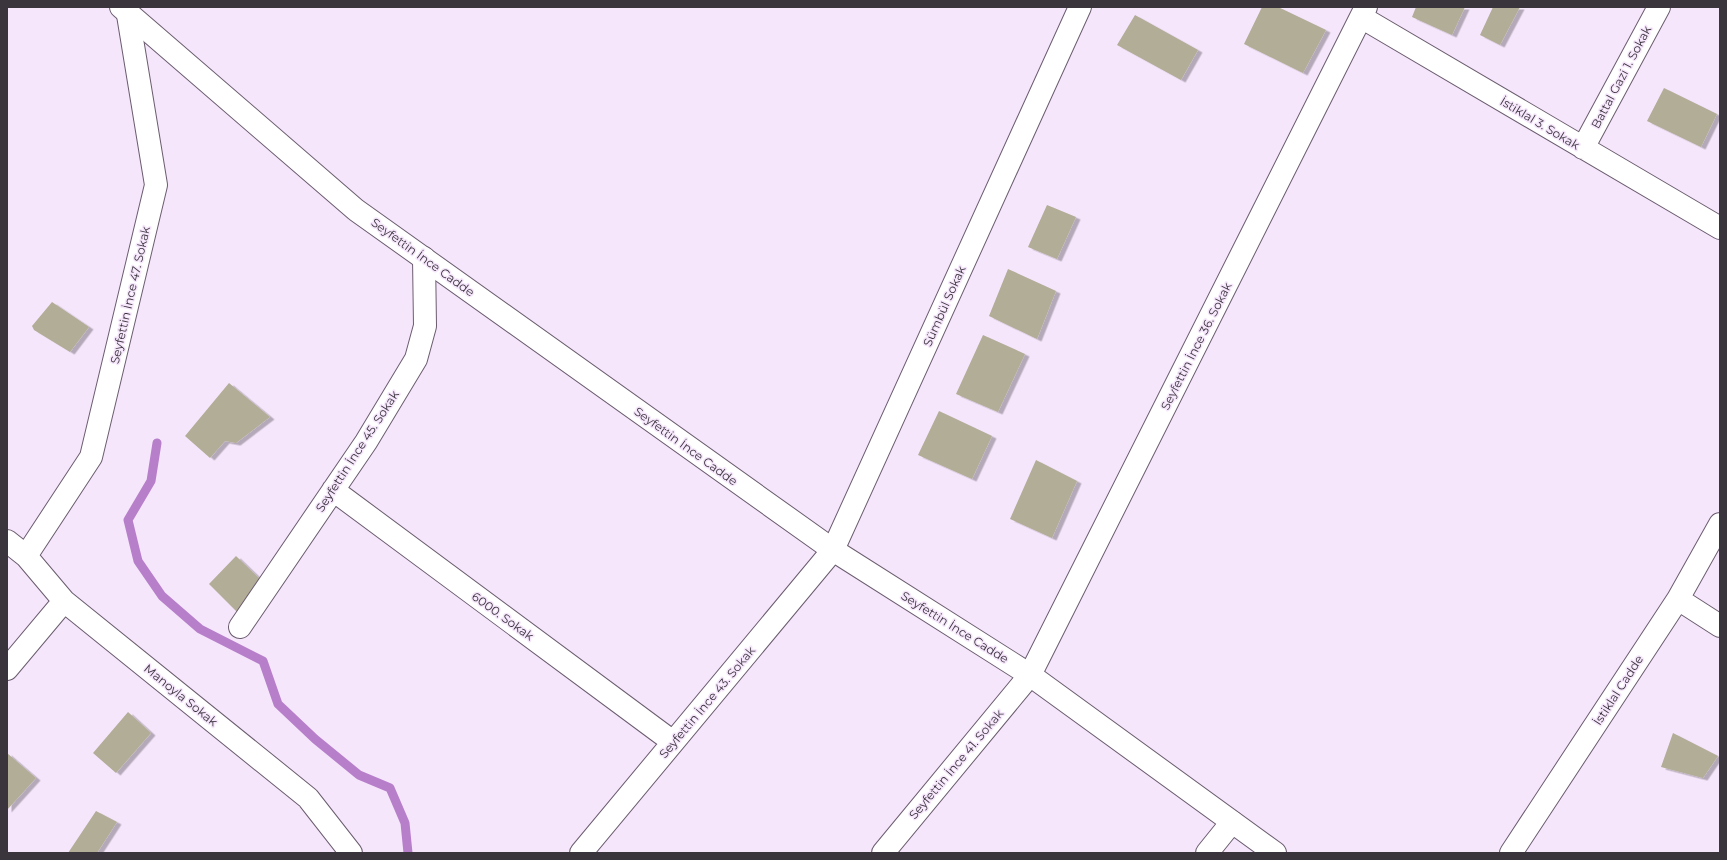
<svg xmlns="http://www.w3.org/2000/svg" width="1727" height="860" viewBox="0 0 1727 860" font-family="Montserrat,sans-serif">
<defs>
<filter id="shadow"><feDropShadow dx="4.5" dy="2.5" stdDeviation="0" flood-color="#0004"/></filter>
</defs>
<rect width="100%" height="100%" fill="#f6e6fc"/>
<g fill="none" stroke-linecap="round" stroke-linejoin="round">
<path stroke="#b77fca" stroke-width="9" d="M157,443l-6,38 -23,39 10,41 24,35 38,33 63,32 15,43 37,35 44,36 31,13 15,35 3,30"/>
</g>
<path fill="#b2ad96" filter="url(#shadow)" d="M1262,7h16l48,23 -23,43 -59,-29z
M1416,7h49l-13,28 -40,-18z
M1493,7h27l-20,38 -20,-10z
M1135,15l63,35 -17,30 -64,-35z
M1664,88l53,26 -16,33 -54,-26z
M1047,205l29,12 -19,42 -29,-12z
M1008,269l48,22 -19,48 -48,-23z
M52,302l37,25 -19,25 -36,-22 -2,-4z
M983,335l42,19 -27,58 -42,-18z
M229,383l41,34 -34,26 -11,-2 -15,17 -25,-22z
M939,411l53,25 -20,43 -54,-24z
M1036,460l41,21 -25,57 -42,-19z
M236,556l30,29 -26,30 -31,-31z
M128,712l23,21 -35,40 -23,-20z
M1673,733l45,23 -15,22 -42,-11z
M7,753l29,25 -29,32z
M96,811l21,11 -20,31h-29z"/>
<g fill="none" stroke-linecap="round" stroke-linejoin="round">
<defs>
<path id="street" d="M1361,17l359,211
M1583,148l76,-141
M333,490l340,252
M7,541l19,15 38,45 244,197 43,55
M26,556l65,-99 65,-272 -28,-170
M1678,599l42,27
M240,627l126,-185 50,-83 9,-33 -1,-68
M7,669l57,-68
M581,853l252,-303 247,-543
M883,853l147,-178 336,-668
M1207,853l25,-31
M1511,853l167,-254 42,-75"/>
<path id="secondary" d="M121,7l235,203 477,340 197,125 245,178"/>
</defs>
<use href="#street" stroke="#6b5d6f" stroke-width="24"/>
<use href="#secondary" stroke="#6b5d6f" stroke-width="24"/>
<use href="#street" stroke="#fff" stroke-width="22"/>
<use href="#secondary" stroke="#fff" stroke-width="22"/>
</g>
<g text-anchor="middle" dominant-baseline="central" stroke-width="3" stroke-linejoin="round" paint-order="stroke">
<g font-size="12" fill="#3a343c" stroke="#f6e6fc">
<text transform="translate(1621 77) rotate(-62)">Battal Gazi 1. Sokak</text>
<text transform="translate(1540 123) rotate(31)">İstiklal 3. Sokak</text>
<text transform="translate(423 257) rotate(36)">Seyfettin İnce Cadde</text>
<text transform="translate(130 295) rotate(-77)">Seyfettin İnce 47. Sokak</text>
<text transform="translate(944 306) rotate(-66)">Sümbül Sokak</text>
<text transform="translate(1196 346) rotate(-63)">Seyfettin İnce 36. Sokak</text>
<text transform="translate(686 446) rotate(36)">Seyfettin İnce Cadde</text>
<text transform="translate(357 451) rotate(-57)">Seyfettin İnce 45. Sokak</text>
<text transform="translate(503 616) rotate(36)">6000. Sokak</text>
<text transform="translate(955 627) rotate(32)">Seyfettin İnce Cadde</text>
<text transform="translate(1618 690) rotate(-57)">İstiklal Cadde</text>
<text transform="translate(181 695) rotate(39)">Manoyla Sokak</text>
<text transform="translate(707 702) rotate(-50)">Seyfettin İnce 43. Sokak</text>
<text transform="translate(956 764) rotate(-50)">Seyfettin İnce 41. Sokak</text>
</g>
</g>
<rect width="1727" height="860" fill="none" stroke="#3a343c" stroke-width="16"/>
</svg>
